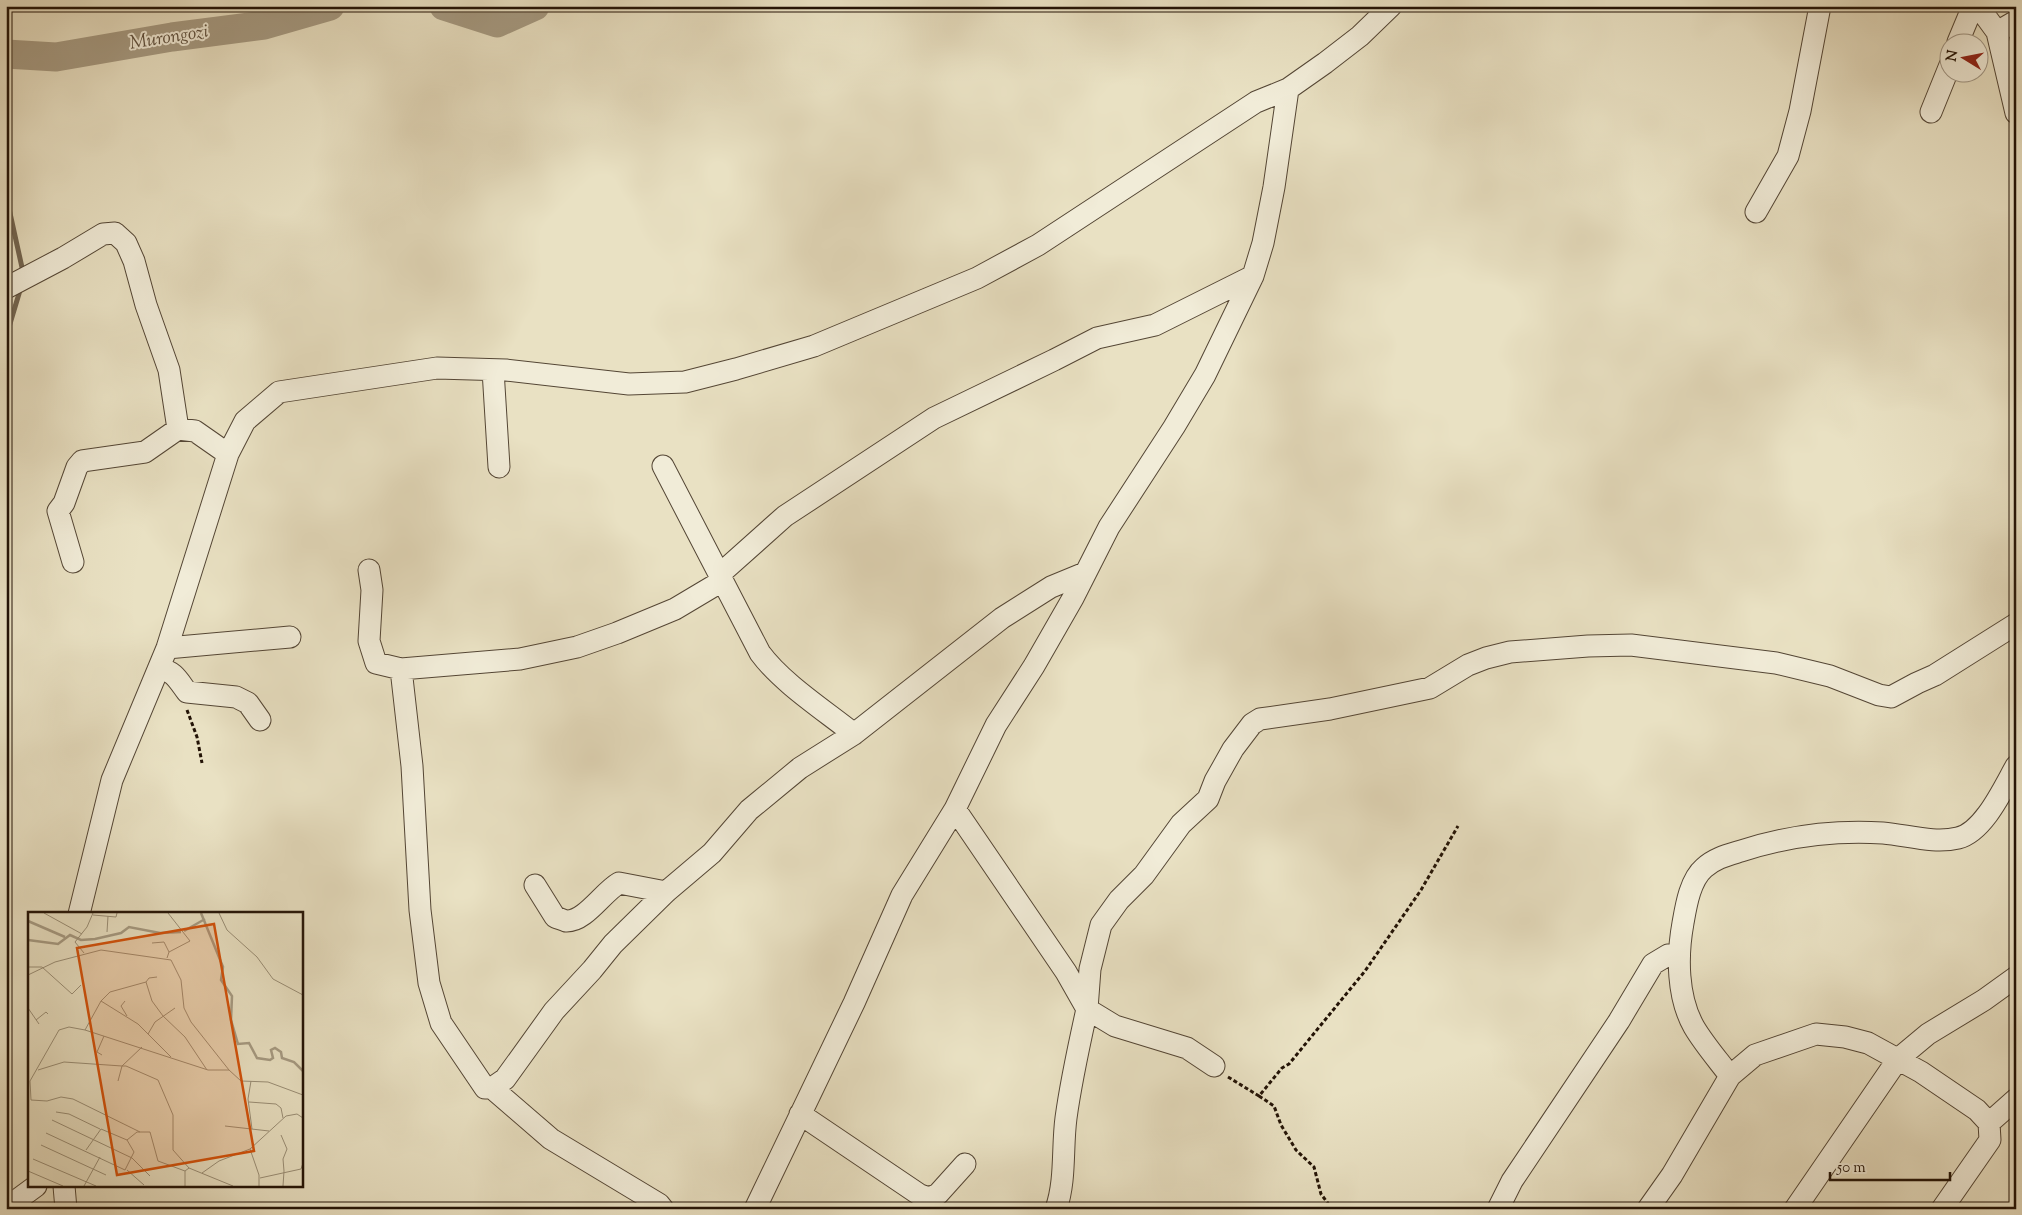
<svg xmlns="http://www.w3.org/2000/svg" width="2022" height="1215" viewBox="0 0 2022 1215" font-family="'Sorts Mill Goudy',serif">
<rect width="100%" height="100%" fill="#e9e1c3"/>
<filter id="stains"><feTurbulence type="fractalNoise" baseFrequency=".004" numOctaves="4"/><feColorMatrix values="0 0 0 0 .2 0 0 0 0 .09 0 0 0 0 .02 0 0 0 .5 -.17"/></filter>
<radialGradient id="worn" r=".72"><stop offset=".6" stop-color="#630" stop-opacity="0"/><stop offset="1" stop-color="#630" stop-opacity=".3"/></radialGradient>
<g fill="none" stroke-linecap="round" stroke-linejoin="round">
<path stroke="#726551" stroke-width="5" d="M6,195l17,77
M6,337l15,-50"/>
<path stroke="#a69b83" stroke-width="29" d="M444,6l53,17 38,-17
M6,54l50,3 116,-20 92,-12 66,-19"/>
<defs>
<path id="minor" d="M1978,6l19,26 19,81
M1997,32l19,-11
M1958,42l15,-36
M1931,112l19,-47
M1756,212l32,-56 12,-45 20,-105
M6,288l57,-30 40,-24 12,-1 11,10 8,18 12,44 23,65 9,59 17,2 33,23
M493,370l6,97
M663,466l97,187c22,30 64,57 94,81
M73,562l-15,-51 6,-8 13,-36 5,-6 63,-9 33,-23
M369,570l3,20 -3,51 7,22 25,6 119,-10 57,-12 40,-14 58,-24 47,-28
M720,574l65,-58 149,-98 120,-58 43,-22 58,-13 98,-49
M167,648l123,-11
M159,668c15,3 19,12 28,24l49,5 12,6 12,17
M401,669l11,97 8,144 9,73 12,40 44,65h7l13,-9 49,-68 38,-41 21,-26 53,-52 46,-39 37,-43 51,-42 54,-34 148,-116 49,-31 34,-14
M955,809l111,163 21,37c-8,36 -16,72 -21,109 -4,30 0,62 -10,91
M535,885l20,32c3,1 8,3 11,4 19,1 37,-29 53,-38l47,9
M79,914l33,-134 55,-132 61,-194 17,-33 34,-29 158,-24 69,2 123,14 56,-2 51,-13 78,-23 163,-68 61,-33 218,-143 32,-13 37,-26 35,-27 31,-30
M1214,1066l-27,-18 -72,-22 -28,-17 3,-40 11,-44 18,-25 25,-25 37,-51 27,-25 7,-18 18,-32 19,-25 8,-5 70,-10 100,-21 38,-23 18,-7 24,-6 78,-6 43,-1 145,18 54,13 49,19 12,2 26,-14 18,-8 81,-51
M1730,1076c-12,-16 -26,-32 -36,-49 -17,-30 -17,-71 -11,-104 3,-17 7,-43 21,-55 11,-10 24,-13 37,-17 46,-15 94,-21 142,-18 24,2 51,11 75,5 26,-6 46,-51 58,-72
M492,1088l59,51 108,65 4,5
M800,1114l120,81 9,3 9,-4 27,-30
M1989,1123l27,-24
M64,1186l2,23
M6,1208l30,-22
M755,1209l99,-206 48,-108 53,-86 41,-84 38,-59 39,-68 36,-71 65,-100 31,-52 48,-99 10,-33 11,-56 14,-98
M1498,1209l14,-28 107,-160 34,-57 15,-9 11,-1
M1648,1209l24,-34 58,-99 25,-21 61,-21 29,3 23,6 53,29 56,38 12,13 1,17 -48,69
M1795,1209l103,-150 30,-25 56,-34 32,-23"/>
</defs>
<use href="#minor" stroke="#544635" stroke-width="23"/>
<path stroke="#231306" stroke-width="3" stroke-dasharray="4 2.5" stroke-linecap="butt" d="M187,710l10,27 5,26
M1228,1077l31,19 23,-28 7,-4 76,-93 56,-81 37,-64
M1259,1096l15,10 7,19 15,25 18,17 7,27 11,15"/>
<use href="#minor" stroke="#f1ecd8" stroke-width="21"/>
</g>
<g text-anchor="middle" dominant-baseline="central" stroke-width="4" stroke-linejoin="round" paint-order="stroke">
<g font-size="19" font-style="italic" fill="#5e503e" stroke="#f1ecd8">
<text transform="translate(169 38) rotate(-9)">Murongozi</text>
</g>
</g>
<g transform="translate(28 912)">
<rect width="275" height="275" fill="#e9e1c3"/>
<path fill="none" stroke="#a69b83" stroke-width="2.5" d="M173,1l22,54 -2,13 11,16 -1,24 7,24 11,-1 8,15 13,2 3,-2 -2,-8 4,-2 6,4 1,6 12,4 9,9M0,9l37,16M156,19l21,-12M0,28l30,4 12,-9 11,5 14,-1 26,-6 8,-6 31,6 21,-1"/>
<path fill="none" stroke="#9a8f77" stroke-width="1" d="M16,1l38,21M191,1l8,17 30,27 16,22 30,16M65,3l23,2 1,-4M79,20l1,-16M124,31l12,-1 5,10M56,41l-9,-11 12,-15 6,-14M139,46l2,-6 21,-11 -22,-28M0,55h14l30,27 9,-9M0,63l27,-13 46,-12 70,10 10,20 3,28 7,14 38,48 12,11 27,1 35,13M129,65l-8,1 -3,4 6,19 11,15M118,70l-36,10 -9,9 37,23 33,33M97,89l-4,5 6,10M0,96l11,16M135,104l22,21 22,33M8,108l10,-8 2,2M57,118l16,-29M120,122l7,-12 20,-14M74,143l-5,-3 7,-16M10,158l26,-8 58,4 20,-19M90,169l4,-15h4l32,14 15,35v35l16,18M223,169l-3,18 4,30M221,190l27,2 5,4 2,10M28,200l13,2 31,15M24,208l80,38 18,18M197,214l44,5M112,220l-67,-33 -12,-2 -14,4 -16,-1 -1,-19 29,-51 10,-3 16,3 123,40h21M18,221l79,37 9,-18 -7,-12 -26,-11 -15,21M253,223l6,14 -4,10 1,12M99,228l10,-8h13l8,29 27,10M13,233l65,30M222,237l9,26v11M5,247l63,27M99,258l17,15M0,259l35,15M174,261l17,-12 31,-12 36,-33 11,-2 6,4M232,266l41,-9 2,-6M56,274l16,-29M157,274v-15l4,-3 44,18M255,274l1,-15"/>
<path fill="#d4520b" fill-opacity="0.15" stroke="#d4520b" stroke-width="2.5" d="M186,12l40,227 -137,24 -40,-227z"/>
<rect width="275" height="275" fill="none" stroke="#231306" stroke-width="2.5"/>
</g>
<rect width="2022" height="1215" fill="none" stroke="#e9e1c3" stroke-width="25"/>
<rect x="8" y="8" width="2007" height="1200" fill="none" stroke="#231306" stroke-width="2.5"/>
<rect x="12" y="12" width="1997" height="1190" fill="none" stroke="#231306"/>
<g transform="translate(1964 58) rotate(280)"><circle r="24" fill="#f1ecd8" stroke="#9f9584"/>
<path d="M0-4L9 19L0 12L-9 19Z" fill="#8f2418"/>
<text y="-8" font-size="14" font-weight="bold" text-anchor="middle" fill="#231306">N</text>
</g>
<path d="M1830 1172v8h120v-8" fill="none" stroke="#231306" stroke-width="2.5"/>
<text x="1837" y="1172" font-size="15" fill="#231306" stroke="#f1ecd8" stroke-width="4" paint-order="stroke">50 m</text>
<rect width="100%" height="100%" filter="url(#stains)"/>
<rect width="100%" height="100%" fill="url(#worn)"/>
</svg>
